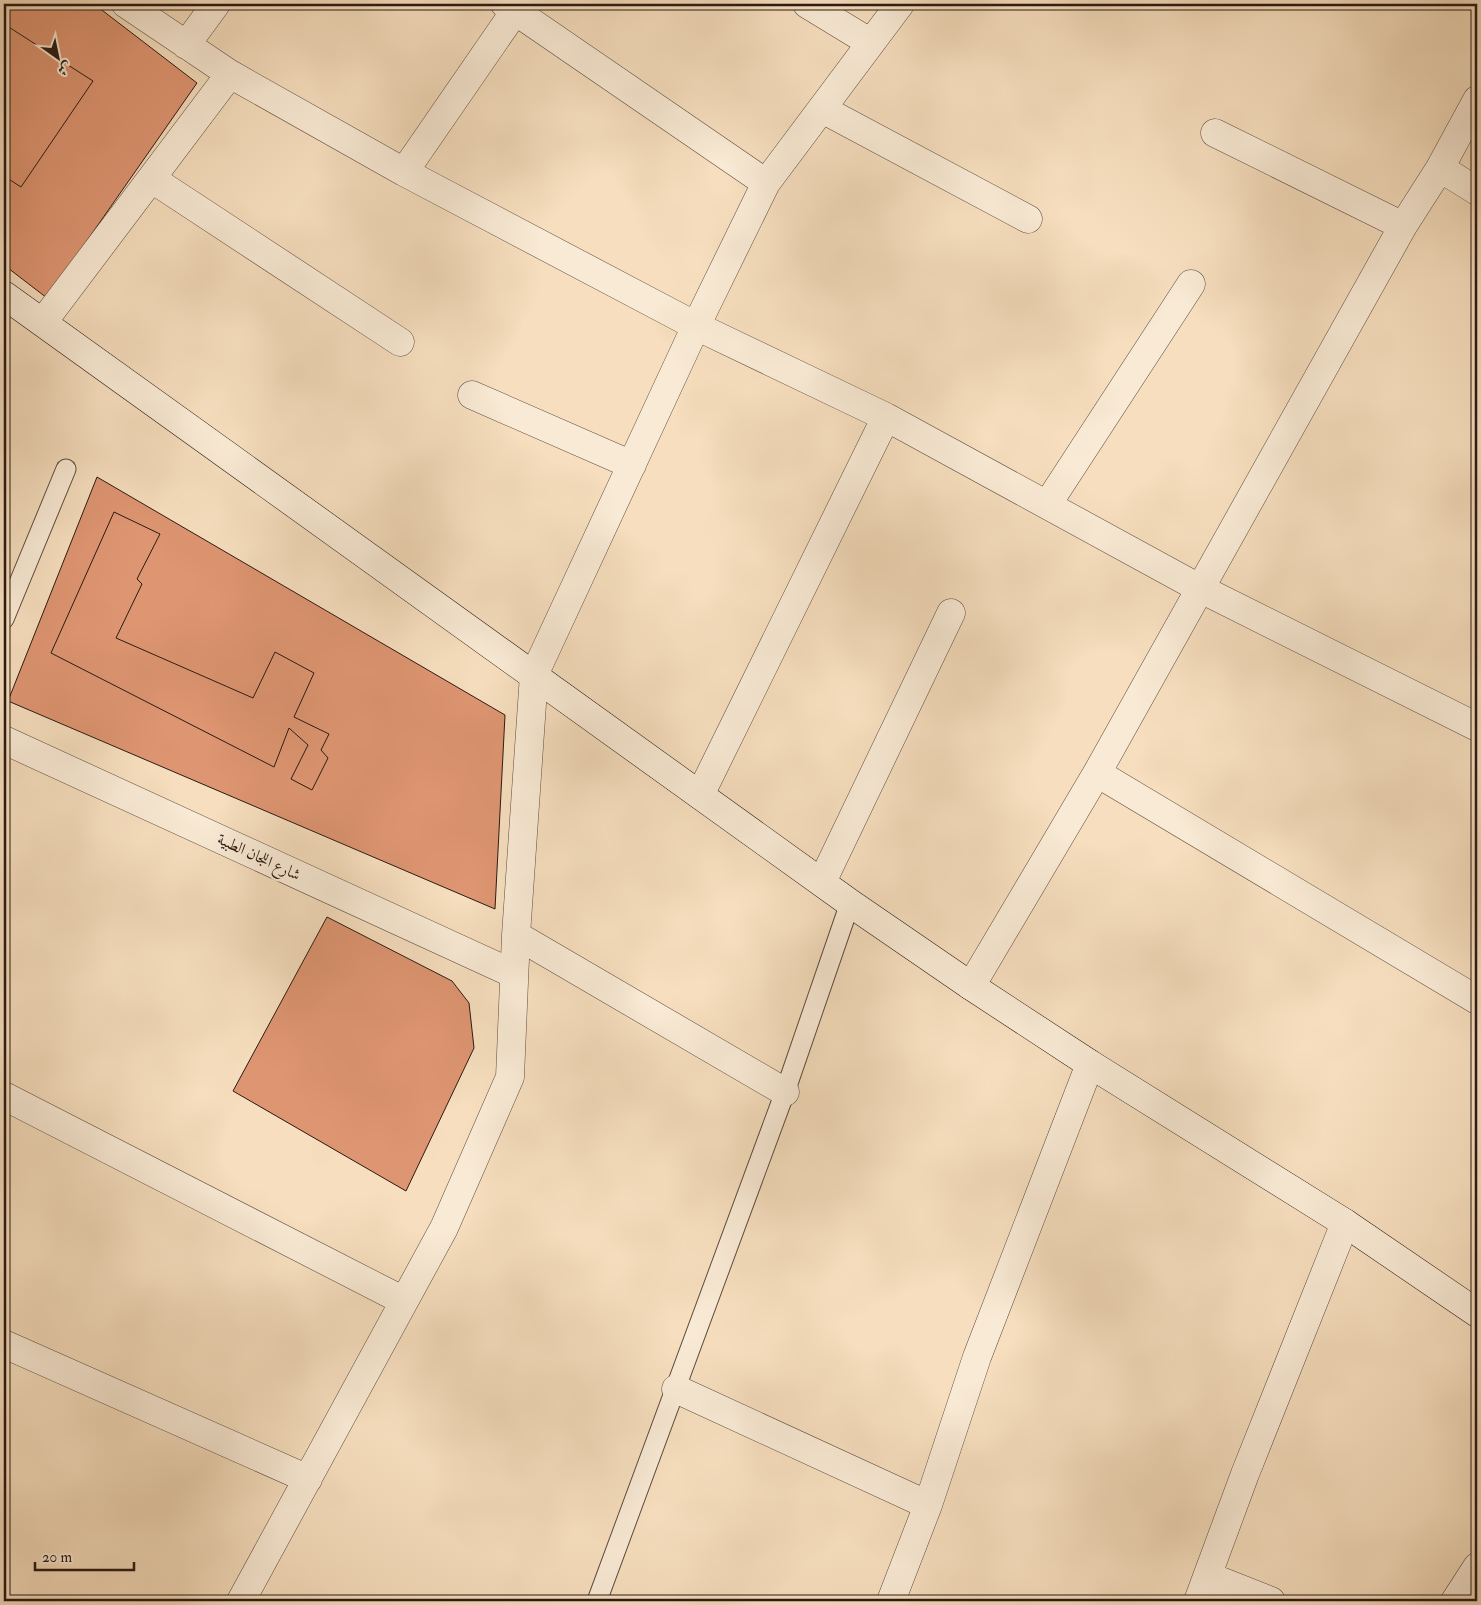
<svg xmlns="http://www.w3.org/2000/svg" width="1481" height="1605" viewBox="0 0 1481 1605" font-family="'IM FELL Double Pica',Amiri,serif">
<rect width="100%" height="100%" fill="#f6debe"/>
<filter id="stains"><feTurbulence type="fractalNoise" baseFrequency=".004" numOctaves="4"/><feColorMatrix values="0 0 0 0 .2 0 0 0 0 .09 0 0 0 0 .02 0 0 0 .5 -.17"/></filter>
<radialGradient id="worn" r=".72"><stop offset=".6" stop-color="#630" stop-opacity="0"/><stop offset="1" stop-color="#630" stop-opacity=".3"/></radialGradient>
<path fill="#de9572" stroke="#2a1a13" d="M4,4h90l103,79 -150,215 -43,-33z
M4,24l89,57 -72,106 -17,-11z
M97,477l408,238 -10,194 -487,-208z
M114,512l46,22 -23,45 5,5 -26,54 137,60 22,-46 39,21 -20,44 35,17 -8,16 7,8 -16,32 -21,-11 17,-34 -19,-17 -15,39 -223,-114z
M327,917l125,64 17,22 5,45 -68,143 -173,-100z"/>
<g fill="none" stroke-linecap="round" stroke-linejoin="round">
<defs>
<path id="lane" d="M4,619l62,-150
M597,1601l188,-509 65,-189"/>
<path id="street" d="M126,4l104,70 174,98 292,154 190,91 313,171 278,139
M505,4l261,179
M807,4l64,39
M186,45l30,-41
M822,109l206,110
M1215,133l188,93
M1440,168l37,23
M404,172l111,-161
M152,179l248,163
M43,322l187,-248
M472,395l160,70
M1047,505l144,-221
M4,740l510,234
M1097,773l380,227
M700,795l186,-378
M822,882l129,-269
M516,935l269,157
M971,986l126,-213 306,-547 37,-58 37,-68
M4,1096l400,205
M4,1344l304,135
M676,1389l252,116
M1208,1576l63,25
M241,1601l203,-373 66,-151 6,-142 18,-260 162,-349 70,-143 134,-179
M891,1601l37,-96 49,-148 113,-293
M1198,1601l47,-127 100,-251
M1455,1601l22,-34"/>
<path id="secondary" d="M4,295l846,608 121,83 119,78 255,159 132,90"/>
</defs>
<use href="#lane" stroke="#5d4b3e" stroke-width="21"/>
<use href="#street" stroke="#5d4b3e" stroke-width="29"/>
<use href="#secondary" stroke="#2a1a13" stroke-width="29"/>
<use href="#lane" stroke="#f9ead5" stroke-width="19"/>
<use href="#street" stroke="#f9ead5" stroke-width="28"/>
<use href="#secondary" stroke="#f9ead5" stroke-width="28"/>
</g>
<g text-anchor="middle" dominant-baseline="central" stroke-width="4.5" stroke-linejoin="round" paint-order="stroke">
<g font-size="16" fill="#2a1a13" stroke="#f9ead5">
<text transform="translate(259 857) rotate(25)">شارع اللجان الطبية</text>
</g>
</g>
<rect width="1481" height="1605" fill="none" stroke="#f6debe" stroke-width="20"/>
<rect x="5" y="5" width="1471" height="1595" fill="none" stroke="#2a1a13" stroke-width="2.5"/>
<rect x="10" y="10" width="1461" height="1585" fill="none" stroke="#2a1a13"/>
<g transform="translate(58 58) rotate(147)" stroke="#f9ead5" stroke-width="4" paint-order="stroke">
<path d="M0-4L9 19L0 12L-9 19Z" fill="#2a1a13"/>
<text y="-8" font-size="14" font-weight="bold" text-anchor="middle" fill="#2a1a13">ش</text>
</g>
<path d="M35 1562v8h99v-8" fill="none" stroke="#2a1a13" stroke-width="2.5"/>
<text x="42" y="1562" font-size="15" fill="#2a1a13" stroke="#f9ead5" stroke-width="4" paint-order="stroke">20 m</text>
<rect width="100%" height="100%" filter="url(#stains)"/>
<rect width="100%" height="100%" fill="url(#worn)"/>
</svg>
